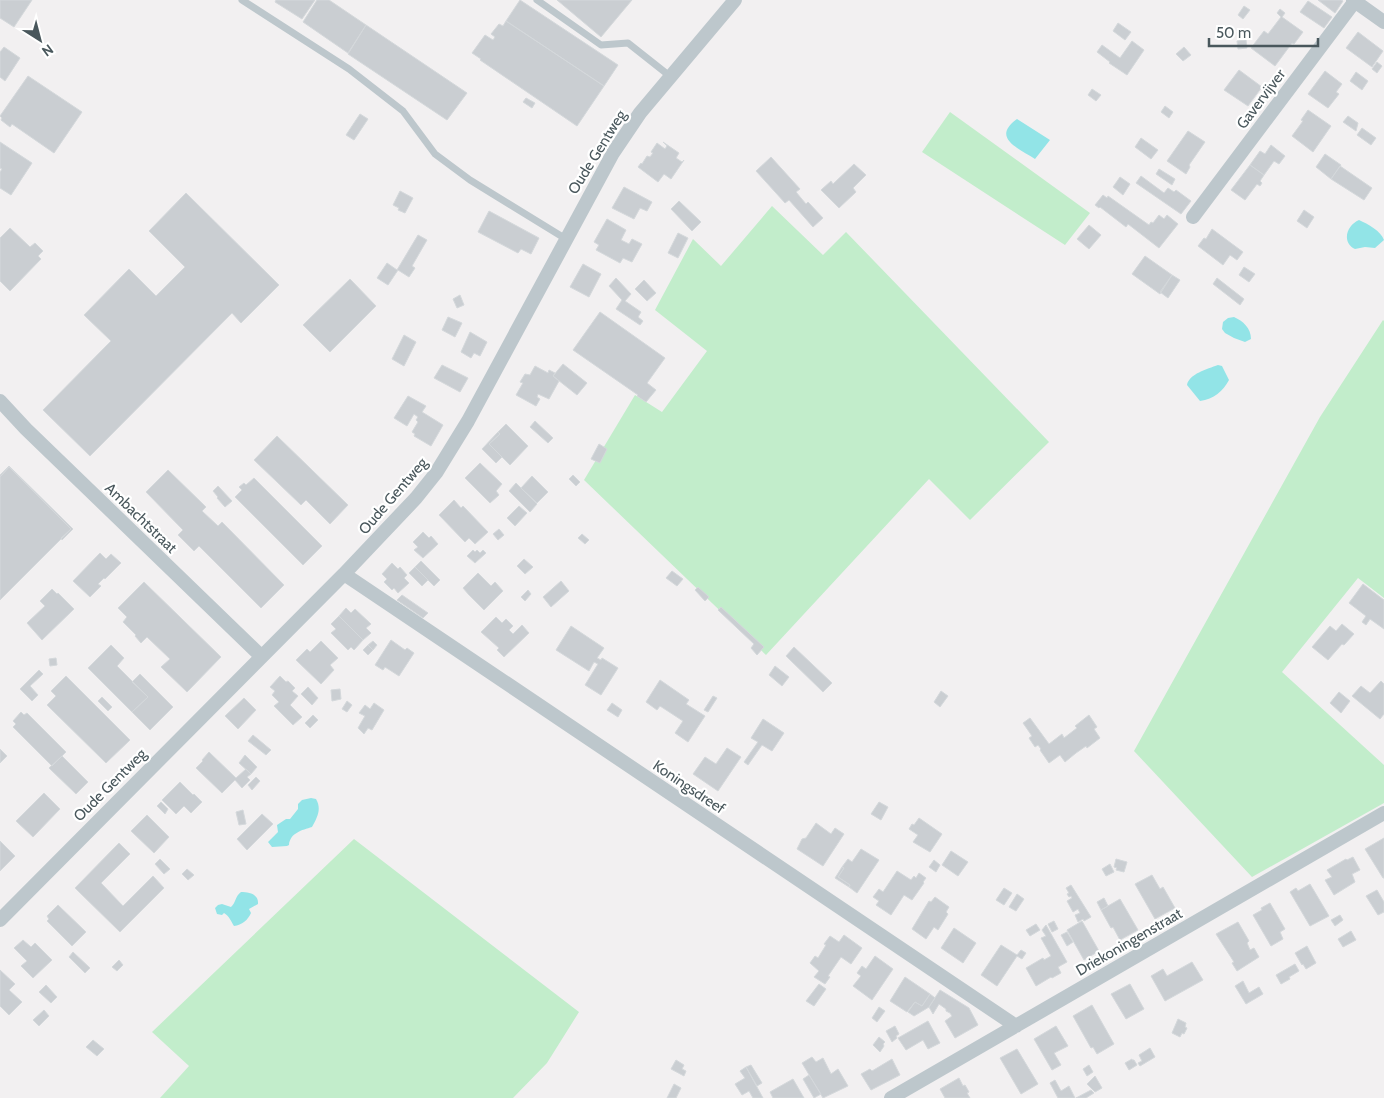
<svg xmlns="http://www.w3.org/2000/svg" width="1384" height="1098" viewBox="0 0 1384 1098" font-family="Cabin,sans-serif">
<rect width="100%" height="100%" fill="#f2f0f1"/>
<path fill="#c2edcb" d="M950,112l140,101 -25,32 -143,-93z
M772,206l51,49 23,-23 203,210 -79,78 -41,-41 -163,176 -182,-175 51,-85 27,17 45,-61 -52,-41 38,-71 28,27z
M1383,320l1,1v277l-26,-20 -76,94 102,93v38l-132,74 -118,-126 186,-334z
M354,839l225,173 -32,51 -34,35h-353l29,-32 -37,-34z"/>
<path fill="#92e4e7" d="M1017,119l33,21 -15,19c-17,-11 -44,-21 -18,-40z
M1359,220c9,4 22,11 25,20l-9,8 -10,-1 -10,2c-14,-7 -8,-24 4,-29z
M1234,317c9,4 17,11 17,22l-6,3 -11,-4 -9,-5 -3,-4 1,-7 5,-4z
M1218,365l4,1 7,14c-6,11 -15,19 -29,21l-13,-16c2,-11 20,-16 31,-20z
M311,798l5,1c6,10 1,19 -4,28 -10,3 -22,6 -23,18l-2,1 -15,1 -4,-5 10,-10 -1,-7 9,-6h4l8,-10v-5l4,-4z
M241,892c8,0 18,2 17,12l-9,5 2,4c-3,7 -9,12 -17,13 -3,-5 -5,-10 -10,-13l-2,2 -5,-1 -2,-6 3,-3 4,-1 9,3c5,-4 4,-11 10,-15z"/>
<path fill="#caced2" stroke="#d4d8db" d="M0,0h32l-18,27 -14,-9z
M276,0h39l-13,19 -27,-17z
M317,0h12l37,25 -18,28 -45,-31z
M520,0l98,65 -14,21 -98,-65z
M557,0h75l-31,37z
M1318,0h23l2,1 -8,12z
M1308,1l24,16 -8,11 -24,-16z
M1244,6l6,4 -7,9 -5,-4z
M1280,9l5,4 -3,4 21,15 -9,12 -2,-1 -17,23 -24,-18 13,-17 4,3 13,-17 -4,-4z
M506,21l98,65 -27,40 -97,-66 1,-1 -9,-6 13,-18 8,5 2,-3 -4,-3 8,-10 4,2z
M1118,23l13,9 -6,8 -12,-9z
M366,25l101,68 -20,27 -99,-66z
M1358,32l25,19 -11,16 -26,-19z
M1246,40l1,8 -9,1 -1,-8z
M1132,41l12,9 -17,25 -18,-12 1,-1 -13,-10 5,-7 18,13z
M4,47l16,11 -15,23 -5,-4v-25z
M1184,47l7,8 -8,6 -7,-7z
M1377,62l5,4 -5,7 -5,-4z
M1239,70l23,17 -14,19 -24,-16z
M1325,71l17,13 -6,8 3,2 -11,14 -20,-14z
M1356,72l12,9 -6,9 -12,-9z
M28,76l54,36 -28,41 -42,-29 -2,3 -9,-7 1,-2 -2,-2z
M1092,89l9,6 -5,6 -8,-6z
M526,98l9,5 -3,5 -9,-6z
M1165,106l8,6 -4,6 -8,-6z
M1308,110l23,16 -18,26 -21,-16 11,-15 -2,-1z
M360,114l8,5 -14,21 -8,-5z
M1348,116l10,7 -2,8 -13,-9z
M1362,128l14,10 -5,7 -14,-10z
M1188,131l17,11 -16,23 1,2 -4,7 -19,-13z
M1141,138l17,12 -7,9 -16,-12z
M0,142l32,21 -21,32 -11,-7v-16l2,-3 -2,-1z
M663,142l16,11 -3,5 6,4 2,-2 -13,19 -7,-5 -6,8 -20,-15 3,-4 1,1 5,-8 3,1 3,-4 -2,-1 6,-9 8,6 2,-3z
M1271,145l14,11 -6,8 -5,-3 -10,14 -14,-10 10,-14 5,3z
M1325,154l16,11 -10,14 -15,-12z
M771,157l29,32 -4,3 10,12 2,-2 15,16 -10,9 -24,-27 -4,3 -29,-32z
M854,164l12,11 -13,13 3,4 -17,16 -18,-18 10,-9 2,3z
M1250,165l14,10 -4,6 2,2 -2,3 -3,-2 -12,16 -14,-10z
M1340,166l32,22 -8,12 -33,-21z
M1159,169l16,10 -3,6 -16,-11z
M1141,176l23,17 4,-5 6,4 2,-2 15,11 -10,13 -45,-31z
M1120,177l10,7 -7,11 -10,-8z
M624,187l28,15 -5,9 -7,-3 -6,11 -22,-11z
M400,191l13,7 -8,15 -7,-3 1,-2 -6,-3z
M186,193l93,92 -38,38 -9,-10 -142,143 -47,-46 68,-69 -27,-26 45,-46 27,27 29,-29 -36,-36z
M1103,195l4,3 1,-2 41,29 2,-3 2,1 6,-8 5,4 3,-4 11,9 -19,24 -31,-24 -2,3 -26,-20 -1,1 -4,-3z
M679,201l22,21 -9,9 -21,-22z
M1304,210l10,7 -7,11 -10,-7z
M489,211l50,27 -8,16 -10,-5 -3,4 -40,-21z
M607,219l19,11 -5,10 8,4 3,-5 10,5 -10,18 -9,-4 -3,5 -24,-13 3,-5 -5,-3z
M1089,225l12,10 -12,14 -12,-10z
M10,228l20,19 5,-4 8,8 -5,5 3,3 -31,32 -10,-10v-43z
M1212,229l31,23 -6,8 -7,-5 -7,10 -25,-19 6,-8 2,1z
M678,233l10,5 -10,20 -10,-5z
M418,235l9,5 -15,26 3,2 -6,9 -11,-7 -10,15 -11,-7 10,-15 10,7z
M1145,256l27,19 -12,19 -28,-20z
M583,264l18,10 -12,23 -19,-10z
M1244,267l11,7 -6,8 -10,-7z
M1172,275l8,5 -12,18 -8,-6z
M616,278l15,16 -6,7 16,11 -3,5 5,4 -3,4 -24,-16 6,-9 -13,-14z
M1217,278l27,21 -4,6 -27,-21z
M350,279l26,27 -46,46 -27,-27z
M644,280l12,13 -9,8 -12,-12z
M460,295l4,10 -7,3 -4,-9z
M600,312l65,46 -18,25 9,7 -10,12 -9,-6 1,-1 -65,-45z
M448,317l14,6 -7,14 -13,-7z
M470,332l17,10 -7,14 -6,-3 -3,5 -10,-6z
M404,335l12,7 -12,24 -12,-7z
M563,364l24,19 -10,12 -24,-19z
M442,365l26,13 -8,14 -26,-14z
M535,366l13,7 1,-3 6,3 -2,3 6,5 -10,18 -11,-5 -1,3 3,2 -4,7 -20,-11 7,-12 -3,-1 5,-8 5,1z
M408,396l18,10 -4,6 21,13 -12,21 -17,-10 1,-2 -3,-2 6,-10 -2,-2 2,-3 -4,-3 -7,12 -13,-8z
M535,421l18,17 -5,5 -18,-16z
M506,424l22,22 -18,19 -21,-21 11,-10 -2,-2z
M498,432l2,2 -11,10 13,13 -6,6 -14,-14z
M277,436l71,69 -18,19 -24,-24 -5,5 -47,-45z
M599,444l8,5 -7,14 -9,-4z
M480,463l22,21 -6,7 3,4 -9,8 -25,-25z
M9,466l64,63 -11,11 -1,-2 10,-9 -62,-62 -9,10v-2z
M9,467l62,62 -71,71v-123z
M168,470l38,37 -4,4 16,15 4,-4 62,63 -23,23 -62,-62 -5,5 -16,-16 5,-5 -37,-38z
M573,475l7,7 -4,4 -7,-7z
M532,476l16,16 -11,11 -16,-15z
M254,478l68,68 -19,19 -68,-68 7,-7 -3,-3 5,-4 2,2z
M516,483l21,21 -7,8 -21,-21z
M218,486l14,15 -7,6 -8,-9 1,-1 -5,-6z
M454,500l7,8 2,-2 25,26 -13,12 -6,-6 -4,4 -26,-27z
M519,506l8,7 -12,13 -8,-8z
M499,529l5,6 -6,5 -5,-6z
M423,532l6,6 2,-2 7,8 -15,14 -9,-8 4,-3 -5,-5z
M582,534l7,6 -4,4 -7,-6z
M473,550l2,2 2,-2 3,3 3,-3 3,3 -11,10 -8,-7z
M100,553l6,6 5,-5 10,9 -16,16 -1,-1 -6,6 3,2 -11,11 -17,-16z
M524,559l9,8 -8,7 -8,-8z
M421,561l19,19 -6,6 -19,-19z
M392,563l6,6 2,-2 7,8 -3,3 5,5 -11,10 -4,-5 -2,2 -8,-8 3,-3 -5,-5z
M415,567l13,13 -6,6 -13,-13z
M672,571l11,8 -6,7 -11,-8z
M478,573l13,13 4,-4 8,9 -19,19 -15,-15 -6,-7z
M561,581l8,10 -18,16 -8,-10z
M144,582l77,75 -34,35 -26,-25 9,-8 -23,-22 -6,6 -6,-7 1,-1 -13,-13 4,-5 -9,-9z
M1363,584l21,16v29l-14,-10 -4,6 -4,-3 4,-6 -17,-13z
M698,587l11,10 -4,4 -10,-11z
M52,589l5,5 1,-1 16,16 -32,31 -15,-17 18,-17 -5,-5z
M528,590l3,4 -6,7 -4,-4z
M402,595l26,18 -5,5 -26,-18z
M721,607l43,40 -7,8 -6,-7 3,-4 -36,-34z
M346,608l5,5 4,-4 16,15 -5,4 5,5 -8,7 -24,-24z
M339,616l24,24 -9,10 -3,-3 -3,3 -17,-17 5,-4 -5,-5z
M496,617l6,6 4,-4 7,7 -4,4 4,4 9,-9 7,8 -25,24 -7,-7 2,-2 -18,-16z
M1342,624l12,10 -10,11 -2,-1 -14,16 -16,-13 18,-21 6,5z
M571,626l33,22 -7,10 4,2 1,-2 16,10 -17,27 -16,-10 13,-21 -4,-2 -5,9 -33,-21z
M391,640l14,10 2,-2 7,5 -15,23 -14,-9 -2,3 -8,-5z
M321,641l17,17 -8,7 4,5 -13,14 -25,-24 11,-11 3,3z
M373,641l4,4 -4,5 -5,-5z
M111,645l13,13 -7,8 31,31 -16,15 -44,-44z
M368,645l5,5 -5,5 -5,-5z
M794,647l38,36 -9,9 -37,-36z
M56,658l1,7 -7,1 -1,-7z
M775,666l14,11 -7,9 -13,-11z
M39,670l4,4 -13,12 8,9 -6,6 -12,-12z
M140,674l33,33 -23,23 -18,-18 16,-15 -16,-15z
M66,676l64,64 -24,23 -59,-58 9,-9 -5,-5z
M280,676l6,6 2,-1 7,7 -3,3 6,5 -8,9 12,12 -9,8 -19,-19 5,-4 -7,-7 3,-4 -5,-4z
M660,680l29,20 -3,4 19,12 -17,26 -13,-9 8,-12 -23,-15 -3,4 -11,-8z
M1381,681l3,3v30l-4,5 -28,-23 9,-10 9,7z
M308,687l10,11 -6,7 -11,-11z
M340,689l1,10 -9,2 -1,-11z
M941,691l7,5 -8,11 -6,-5z
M1339,692l11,9 -9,12 -11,-10z
M713,696l4,2 -9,14 -4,-2z
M102,697l10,10 -4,4 -10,-10z
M244,698l12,12 -18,19 -13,-13z
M347,701l5,4 -5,7 -5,-3z
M374,703l10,7 -12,20 -4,-2 -4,6 -6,-6 7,-12 -6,-3 6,-8 5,4z
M612,703l10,7 -4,7 -11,-7z
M21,712l3,3 3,-2 39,39 -14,14 -39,-39 3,-3 -3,-3z
M313,715l5,5 -8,8 -5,-5z
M1089,715l8,12 -3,2 6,9 -13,10 -1,-2 -10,7 -11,9 -5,-7 -11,8 -9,-13 1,-1 -3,-4 -3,2 -6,-9 3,-2 -9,-13 7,-5 19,26 13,-10 2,4 13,-10 -2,-2z
M763,719l21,14 -12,18 -10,-6 -14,20 -4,-3 14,-20 -7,-4z
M253,735l18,15 -5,5 -18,-14z
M727,748l14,9 -23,34 -25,-17 12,-17 11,7z
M0,749l7,7 -7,7z
M209,752l27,26 10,-9 5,5 -4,3 3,3 -8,8 -7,-8 -13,13 -26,-25 7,-7 -1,-1z
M245,755l12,12 -6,7 -12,-11z
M62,756l26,26 -12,12 -27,-26z
M256,777l4,4 -8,9 -4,-5z
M180,782l13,13 1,-1 8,8 -11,11 -7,-7 -8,8 -14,-14z
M44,793l16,16 -27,28 -17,-16z
M161,802l7,7 -3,5 -8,-8z
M879,802l9,5 -7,13 -10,-6z
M243,810l3,14 -7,1 -3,-13z
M262,814l11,10 -26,26 -10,-11z
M147,815l22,22 -15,16 -23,-22z
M919,818l23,16 -12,18 -17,-10 5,-7 -9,-6 3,-5 2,1z
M816,823l15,11 4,-6 9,6 -21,32 -26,-17 5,-10 4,-1z
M1384,838v40h-1l-18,-29z
M0,841l15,15 -15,15z
M119,843l11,11 -29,29 22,23 30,-30 11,12 -44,44 -45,-44z
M861,849l18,11 -22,33 -8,-6 1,-2 -12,-8 6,-9 -2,-1 6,-8 4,3z
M951,851l17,11 -10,14 -16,-11z
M1353,857l7,13 -8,4 3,8 -21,13 -9,-15 7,-3 -5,-7 19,-11 1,1z
M160,859l10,10 -6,5 -9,-10z
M1116,859l11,3 -3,10 -8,-2 1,-2 -3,-1z
M934,860l6,5 -4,7 -7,-5z
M1110,864l4,8 -8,4 -4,-7z
M842,867l2,1 -6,9 12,8 -1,2 -14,-9z
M187,869l7,6 -6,5 -6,-6z
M897,871l14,9 3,-4 2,2 3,-5 7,5 -3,4 1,1 -12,17 -8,-5 -13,20 -15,-10 3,-4 -6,-4 6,-8 4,3z
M1152,875l8,14 3,-2 12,21 -20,11 -20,-35z
M1310,884l19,32 -19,10 -20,-34 6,-4 2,3z
M1071,885l20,32 -7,4 -1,-2 -5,3 -3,-7 5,-2 -2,-4 -5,3 -6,-11 5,-3 -1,-2 -2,1 -2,-3 2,-1 -3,-5z
M1004,888l8,5 -8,12 -8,-5z
M1377,890l7,12v10l-6,3 -12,-19z
M1017,894l7,5 -8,12 -7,-4z
M935,897l14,10 -3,5 2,2 -10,16 -4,-3 -8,12 -14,-10 17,-28 2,1z
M1104,898l4,8 -7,4 -4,-8z
M1120,899l18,31 -18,10 -7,-13 -2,1 -10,-18z
M1270,903l15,26 -5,3 3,7 -12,7 -18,-31 9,-5 -1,-2z
M58,905l28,27 -14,14 -25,-25 2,-2 -2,-3z
M1340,915l3,5 -8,6 -4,-6z
M1054,921l4,8 -6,3 -4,-8z
M1082,921l17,30 -15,9 -17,-30z
M1238,922l11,19 -2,2 3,7 4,-2 5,9 -22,14 -5,-8 2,-1 -18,-28z
M1036,924l4,6 -10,6 -4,-6z
M1046,925l21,37 -9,5 3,6 -9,5 -1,-1 -15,9 -10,-18 17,-10 1,2 7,-4 -10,-18 5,-2 -4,-6z
M954,928l22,15 -13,20 -22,-15z
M1351,931l5,9 -13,7 -5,-8z
M1067,932l6,10 -6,4 -6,-11z
M844,935l18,13 -11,16 -10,-7 -13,19 2,1 -5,7 -11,-7 5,-6 -9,-8 5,-7 3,2 8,-13 -2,-1 6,-8 9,6z
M23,940l8,7 4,-4 17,17 -19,18 -12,-12 6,-5 -13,-13z
M1001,945l16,10 4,-5 5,3 -4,6 -5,-3 -20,30 -16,-11z
M1307,946l9,17 -10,6 -3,-5 -1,1 -7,-12z
M73,952l17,16 -5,5 -16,-16z
M875,956l18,13 -21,31 -19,-14 8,-10 -4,-3 5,-7 4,3z
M119,960l4,5 -6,6 -5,-4z
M1192,962l11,18 -38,21 -14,-25 12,-7 4,7z
M1295,964l4,7 -10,6 1,2 -9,5 -5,-9z
M0,970l15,14 -6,6 13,12 -13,13 -9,-9z
M905,977l25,17 -8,12 -7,-4 -8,10 -17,-11z
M1243,981l6,12 10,-6 4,7 -17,10 -11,-18z
M819,984l7,5 -12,17 -8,-5z
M1130,984l14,25 -18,10 -15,-25z
M46,985l11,12 -6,6 -12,-11z
M940,990l29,18 9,17 -23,13 -10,-17 7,-5 -2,-3 -4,-2v-2l-7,-5 -6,10 -4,-7z
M930,994l5,4 -6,9 -15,9 -6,-4 7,-10 7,4z
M1092,1005l22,39 -17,10 -4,-7 -2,1 -18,-32z
M879,1007l6,4 -8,11 -5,-4z
M44,1010l5,6 -10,10 -6,-6z
M1178,1019l8,4 -1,4 2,1 -3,6 -2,-1 -2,4 -8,-4z
M928,1021l12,22 -12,6 -5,-9 -17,10 -8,-12z
M895,1026l4,8 -3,2 1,2 -5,4 -6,-11z
M1056,1026l12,20 -14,7 7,12 -9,5 -18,-31z
M879,1037l6,5 -2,2 1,2 -4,6 -7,-7z
M93,1040l11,9 -7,7 -11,-9z
M1150,1048l5,9 -15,9 -2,-3 4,-2 -3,-6z
M1017,1049l21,35 -17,10 -21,-36z
M812,1057l4,5 7,-4 8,16 7,-5 10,17 -25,12 -21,-35z
M892,1059l8,16 -29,15 -10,-16 9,-5 2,2z
M1132,1059v1h2l3,5 -8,5 -4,-7z
M676,1060l8,5 -2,4 4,2 -2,5 -13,-7z
M751,1065l11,18 -5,3 -11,-19z
M1089,1065l4,7 -6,4 -4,-7z
M746,1067l17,31h-10l-4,-7 -7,4 -7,-11 10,-6 -5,-7z
M809,1075l12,19 -7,4 -11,-19z
M1095,1076l7,12 -7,4 -8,-8z
M959,1078l4,8 2,-1 4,7 -2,1 3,5h-25l-5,-9z
M793,1079l11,19h-31l-3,-6z
M1055,1080l6,11 8,-5 6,12h-17l-8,-15z
M674,1084l7,4 -5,10h-9z
M1091,1090l3,3 -8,5h-10z"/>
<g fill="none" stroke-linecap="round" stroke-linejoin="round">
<path stroke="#bdc7cc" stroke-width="7" d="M242,0l107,69 54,42 32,43 35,26 96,59
M537,0l64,45 27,-2 43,34"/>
<path stroke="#bdc7cc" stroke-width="14" d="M1353,0l31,22
M1193,217l162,-216
M0,401l26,28 235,227
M344,574l672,452
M0,920l344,-346 72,-76 20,-25 32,-52 145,-268 27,-40 95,-113
M891,1098l493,-285"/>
</g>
<g text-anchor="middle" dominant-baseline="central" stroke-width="4.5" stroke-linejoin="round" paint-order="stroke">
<g font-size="15" fill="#49575c" stroke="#fff">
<text transform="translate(1261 99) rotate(-53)">Gavervijver</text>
<text transform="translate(597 152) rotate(-58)">Oude Gentweg</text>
<text transform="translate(393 496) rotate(-49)">Oude Gentweg</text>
<text transform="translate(141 518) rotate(44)">Ambachtstraat</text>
<text transform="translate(110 785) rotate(-45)">Oude Gentweg</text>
<text transform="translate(689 787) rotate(34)">Koningsdreef</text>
<text transform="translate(1129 942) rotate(-30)">Driekoningenstraat</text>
</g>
</g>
<g transform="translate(40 40) rotate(144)" stroke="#ffffff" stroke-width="4" paint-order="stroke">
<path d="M0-4L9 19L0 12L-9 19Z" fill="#49575c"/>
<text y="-8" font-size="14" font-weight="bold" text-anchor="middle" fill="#49575c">N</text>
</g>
<path d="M1209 38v8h109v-8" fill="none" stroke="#49575c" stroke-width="2.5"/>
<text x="1216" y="38" font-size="15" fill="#49575c" stroke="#ffffff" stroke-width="4" paint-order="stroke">50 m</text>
</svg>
